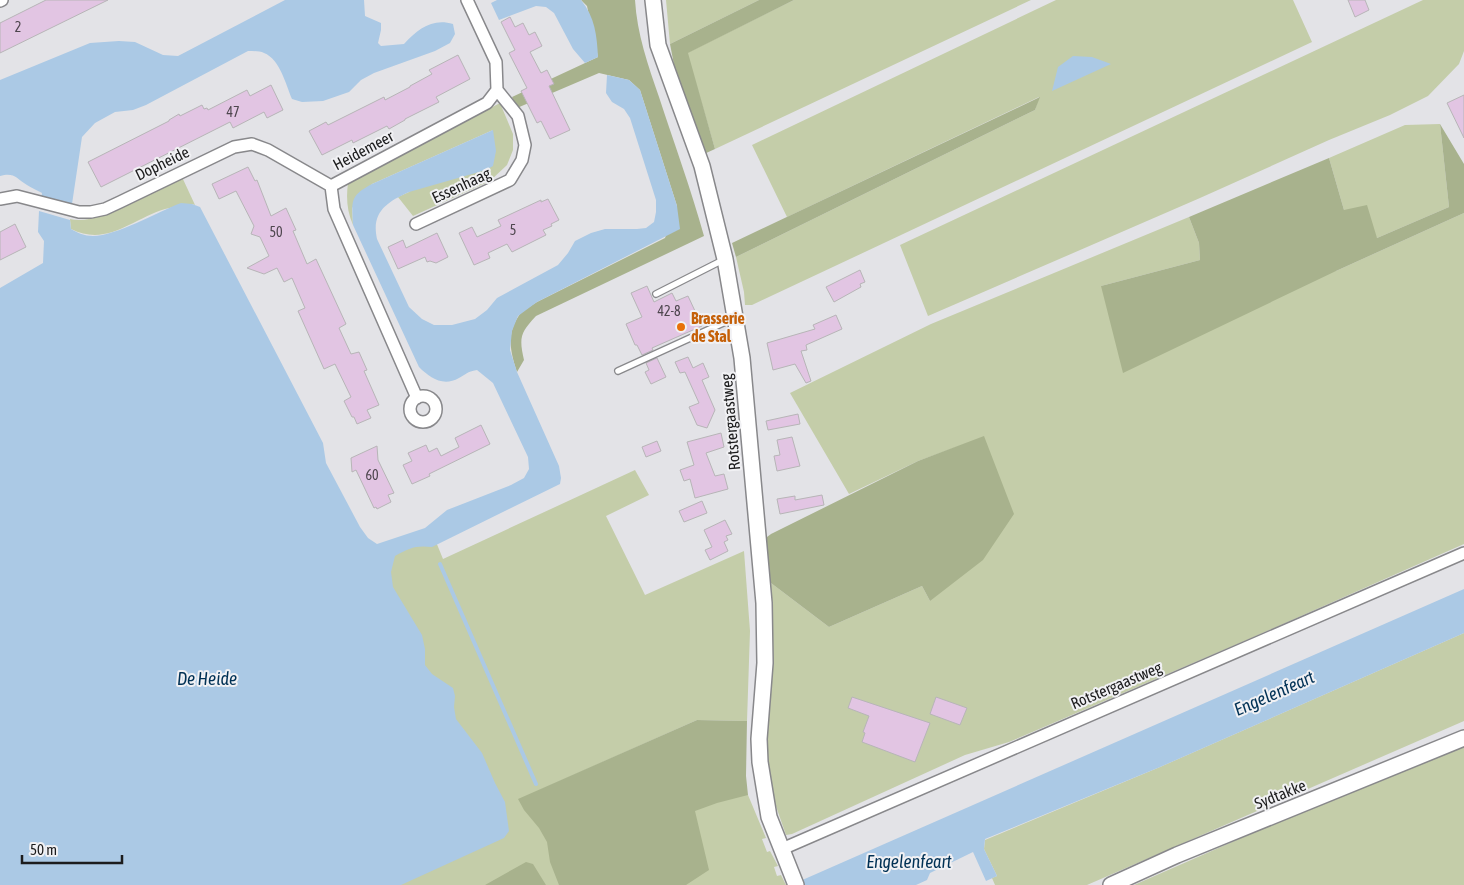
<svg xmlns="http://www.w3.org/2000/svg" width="1464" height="885" viewBox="0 0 1464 885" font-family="'Asap Condensed',sans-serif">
<rect width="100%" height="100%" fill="#e3e3e7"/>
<path fill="#c4cda9" d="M666,0h93l-89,44z
M794,0h237l-316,149 -28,-96z
M1056,0h237l19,42 -560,263h-7l-1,-13 -8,-35 299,-147 4,-13 -252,120 -35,-72z
M1423,0h41v51l-5,13 -31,32 -38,19 -61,25 -129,58 -272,118 -28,-71z
M500,103l13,31v16l-6,15 -17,16 -77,35 -15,-19 11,-5 84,-62 -121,54 -20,24 1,17c-6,-14 -7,-27 -5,-42z
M1440,124l9,83 -72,31 -33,-28 -15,-52 76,-33z
M182,177l13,28 -3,-1c-9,1 -18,3 -27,5 -33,10 -58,38 -94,20l-1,-10c27,8 86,-29 112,-42z
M1464,213v331l-215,95 -240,103 -44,13 -173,79 -6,1 -16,-46 -3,-20 -1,-47 7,-64 -6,-78 62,47 93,-41 8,15 54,-164 -66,24 -69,33 -59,-101 141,-69 258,-107 10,26 1,17 -99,26 235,-15z
M635,470l14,25 -43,21 39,79 99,-44 6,80 -3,90 -50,-1 -157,70 208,5 18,43 -4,1 5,13 3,-1 8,15 -4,1 3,9 4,-1 5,10h-786v-311l370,-16 64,-21 9,22z
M1464,633v88l-377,164h-92l-3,-7 5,-2 -13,-27 1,-9 175,-73z
M1464,743v142h-330l169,-74z"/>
<path fill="#a8b28d" d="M581,0h54c2,34 13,65 24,97 15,46 32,92 45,139l-168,80c-16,17 -17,22 -12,44l-7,12c-6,-18 -11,-37 1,-55 3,-6 13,-11 19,-15l128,-64 12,-32 -37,-116 -11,-10 -30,-7 -82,35 -5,-11 86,-40 -11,-51z
M759,0h35l-106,53 27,96 -11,5 -29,-84 -5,-26z
M1040,97l-5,13 -299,147 -4,-14z
M1440,124l24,40v49l-128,58 -213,102 -22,-87 99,-26 -1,-17 -10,-26 140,-59 15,52 23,-5 10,33 72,-31z
M984,436l30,78 -31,46 -53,41 -8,-15 -93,41 -62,-47 -4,-40 8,-6 147,-73z
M697,720l50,1 -1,55 2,19 -31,8 -22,8 14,59 -23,15h-127l-9,-23 -3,-20 -8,-14 -15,-18 -6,-11z
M526,862l7,2 13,21h-61z"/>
<path fill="#abc9e5" d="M285,0h79l1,16 16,7v7l-3,13 3,3 23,-2c14,-15 28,-26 49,-20l2,10 -5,9 -15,8 -61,22 -13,7 -12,12 -26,9 -21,1 -10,-3c-6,-14 -12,-40 -28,-46 -4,-2 -11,-2 -16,-2l-102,54 -13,5 -18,2 -20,11 -13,14 -10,67 -31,-5 1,-6c-5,-3 -11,-5 -15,-8 -11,-7 -13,-13 -27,-9v-96l90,-37 29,-2 16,1 28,13 15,1z
M497,0h84c14,17 16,36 17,57l-13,6 -12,-14 -19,-36 -8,-6 -10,-1 -37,14 -8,-17z
M1073,56l19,1 19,7 -59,27 6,-24z
M607,75l22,5 11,10 37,116 3,23 -143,73 -19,14 -6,15 -2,19 7,22 42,94 2,12 -1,6 -128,63c-16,-2 -23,1 -37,9l-4,16 2,15 29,48 3,14v16l7,9 21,14 2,8 -1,11 2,12 26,34 13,30 10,19 4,29 -5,7 -103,47h-401v-597l43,-25 1,-22 -6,-9 1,-21 31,9 1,9c7,4 13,7 22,7 23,0 64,-24 88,-33l11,1 8,3 123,236 3,20 34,64 8,11 9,6 48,-16 22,-18 64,-25 13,-7 5,-9 -1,-12 -35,-74 -16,-13c-11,2 -10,4 -18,8 -16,9 -29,0 -40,-11l-66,-142c-1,-23 -4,-29 19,-41l121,-54 3,21 -3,15 -7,4 -77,22c-22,10 -38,20 -32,47l32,68 13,12 12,6h18l23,-6 12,-9 10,-12 61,-33 10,-12 7,-12 16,-8 14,-4h32l9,-1 8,-6 2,-10v-12l-26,-82 -6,-9 -12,-7 -6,-9z
M1464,589v44l-304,134 -175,72 -1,10 13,27 -11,5 -13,-29 -43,21 -3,7 -11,5h-125z"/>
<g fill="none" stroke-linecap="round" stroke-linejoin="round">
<path stroke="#abc9e5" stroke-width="4" d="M440,564l96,220"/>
</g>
<path fill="#e2c5e3" stroke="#b7b5b7" d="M46,0h62l-108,53v-30z
M1348,0h17l4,10 -14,7z
M510,17l5,10 8,-4 6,12 6,-3 7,14 -12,6 11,21 6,-3 7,14 -5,2 21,44 -20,9 -9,-18 -4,2 -16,-32 6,-3 -18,-35 6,-3 -14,-28z
M458,55l12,24 -34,18 3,5 -34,17v1l-16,9 -2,-3 -34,17 -1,-3 -30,15 -13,-24 17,-9 2,3 56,-28 1,3 25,-13v-1l22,-12 -3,-4z
M271,85l12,25 -16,8 -3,-6 -31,16 -3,-6 -129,65 -13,-25 81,-41v-1l10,-6 1,2 22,-11 2,4 3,-1 1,2 39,-20 3,6z
M1464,95v43l-17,-35z
M248,167l7,14 2,-1 14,36 15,-8 10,22 -3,1 14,33 9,-5 30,65 -7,4 12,26 8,-2 8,18 -3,1 15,34 -12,5 4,8 -14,6 -3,-7h-2l-8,-16 7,-4 -16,-33 -11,5 -26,-58 7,-3 -13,-30 -8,4 -7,-14 -13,6 -17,-6 22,-12 -9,-19 -9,-3 3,-8 -18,-35 -17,8 -7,-15z
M548,199l11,21 -8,4 1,2 -9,4 3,5 -34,17 -5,-8 -19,9 2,5 -16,7 -15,-32 13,-6 5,10 24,-11 -3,-6 43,-20v2z
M15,224l11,23 -26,13v-28z
M437,233l11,24 -12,6 -6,-2 -3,1 -2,-5 -27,12 -10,-22 15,-7 3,8z
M860,270l5,12 -5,2 1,3 -27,15 -8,-15z
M647,286l7,16 18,-9 4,8 12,-5 14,30 -50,22 1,2 -11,5 -5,-10h-2l-9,-21 16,-7 -11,-24z
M836,315l6,14 -36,16 1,5 -6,1 10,30 -5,2 -11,-19 -22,6 -6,-27 48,-14 -2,-4z
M688,357l5,11 10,-5 6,14 -7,3 13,30 -8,18 -10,-3 -8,-18 10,-4 -14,-31 -5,1 -5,-11z
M657,358l9,19 -15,7 -6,-12 4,-2 -3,-7z
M798,414l2,10 -32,6 -2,-9z
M481,425l9,19 -61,30 1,2 -18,8 -9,-19 9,-4 -4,-8 18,-8 3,7 8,-4 4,8 18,-9 -4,-9z
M721,433l3,14 -18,6 9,23 9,-2 4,15 -33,9 -5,-19 -6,2 -4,-11 14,-5 -7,-23z
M792,437l8,29 -23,5 -3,-15 6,-1 -3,-15z
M657,441l4,10 -15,6 -4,-10z
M377,446l1,14 16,33 -6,2 3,7 -14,7 -1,-2 -2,1 -18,-38 -4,2 -1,-14z
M822,495l2,10 -44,9 -3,-15 18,-3v4z
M702,501l5,12 -23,9 -5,-11z
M725,520l7,14 -6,2 2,4 -4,2 4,9 -18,9 -5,-10 7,-3 -8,-17z
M852,697l78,26 -15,39 -53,-20 3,-9 -2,-1 6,-16 -21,-8z
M936,697l31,11 -7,17 -30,-11z"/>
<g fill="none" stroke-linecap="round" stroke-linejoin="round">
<defs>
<path id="service" d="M656,294l67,-34
M618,371l116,-53"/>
<path id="minor" d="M0,1l2,-1
M0,199l17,-3 62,16h12l14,-3 15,-7 114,-55 18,-3 16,6 63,36
M416,224l94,-44 12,-20 3,-15 -7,-29 -21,-26
M410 409a13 13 0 1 1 26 0a13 13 0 1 1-26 0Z
M417,398l-83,-189 -3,-23 156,-83 10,-13 -1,-28 -29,-62
M782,849l682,-296"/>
<path id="tertiary" d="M653,0l5,45 44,121 23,93 17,99 22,245 1,60 -6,76 1,23 9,55 27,68
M1111,885l66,-30 287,-117"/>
</defs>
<use href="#service" stroke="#88888b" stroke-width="8"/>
<use href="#minor" stroke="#88888b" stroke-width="14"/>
<use href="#tertiary" stroke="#88888b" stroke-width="18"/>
<use href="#service" stroke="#fff" stroke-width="5.5"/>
<use href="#minor" stroke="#fff" stroke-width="11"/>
<use href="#tertiary" stroke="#fff" stroke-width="15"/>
</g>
<circle fill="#e8710a" stroke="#f1f1f4" stroke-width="2" cx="681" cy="327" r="5"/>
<g text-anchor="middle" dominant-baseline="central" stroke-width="4" stroke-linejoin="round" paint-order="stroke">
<g font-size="14" fill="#4e464e">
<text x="18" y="27">2</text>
<text x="233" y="112">47</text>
<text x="513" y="230">5</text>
<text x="276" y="232">50</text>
<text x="669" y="311">42-8</text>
<text x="372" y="475">60</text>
</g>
<g font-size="16" fill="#1c1c1d" stroke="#f1f1f4">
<text transform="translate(363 150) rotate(-28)">Heidemeer</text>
<text transform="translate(162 163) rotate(-26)">Dopheide</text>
<text transform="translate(461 185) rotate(-25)">Essenhaag</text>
<text transform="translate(730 422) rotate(-95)">Rotstergaastweg</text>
<text transform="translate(1116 685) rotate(-23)">Rotstergaastweg</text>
<text transform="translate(1280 794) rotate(-22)">Sydtakke</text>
</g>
<g font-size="16" font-weight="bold" fill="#c56008" stroke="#f1f1f4" text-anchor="start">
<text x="691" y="318">Brasserie<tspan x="691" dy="18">de Stal</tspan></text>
</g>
<g font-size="18" font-style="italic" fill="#003155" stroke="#f1f1f4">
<text x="207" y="678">De Heide</text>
<text transform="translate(1274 693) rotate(-24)">Engelenfeart</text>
<text x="909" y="861">Engelenfeart</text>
</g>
</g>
<path d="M22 855v8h100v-8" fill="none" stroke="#1c1c1d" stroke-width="2.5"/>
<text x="30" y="855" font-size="15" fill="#1c1c1d" stroke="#f1f1f4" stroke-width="4" paint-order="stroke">50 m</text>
</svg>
